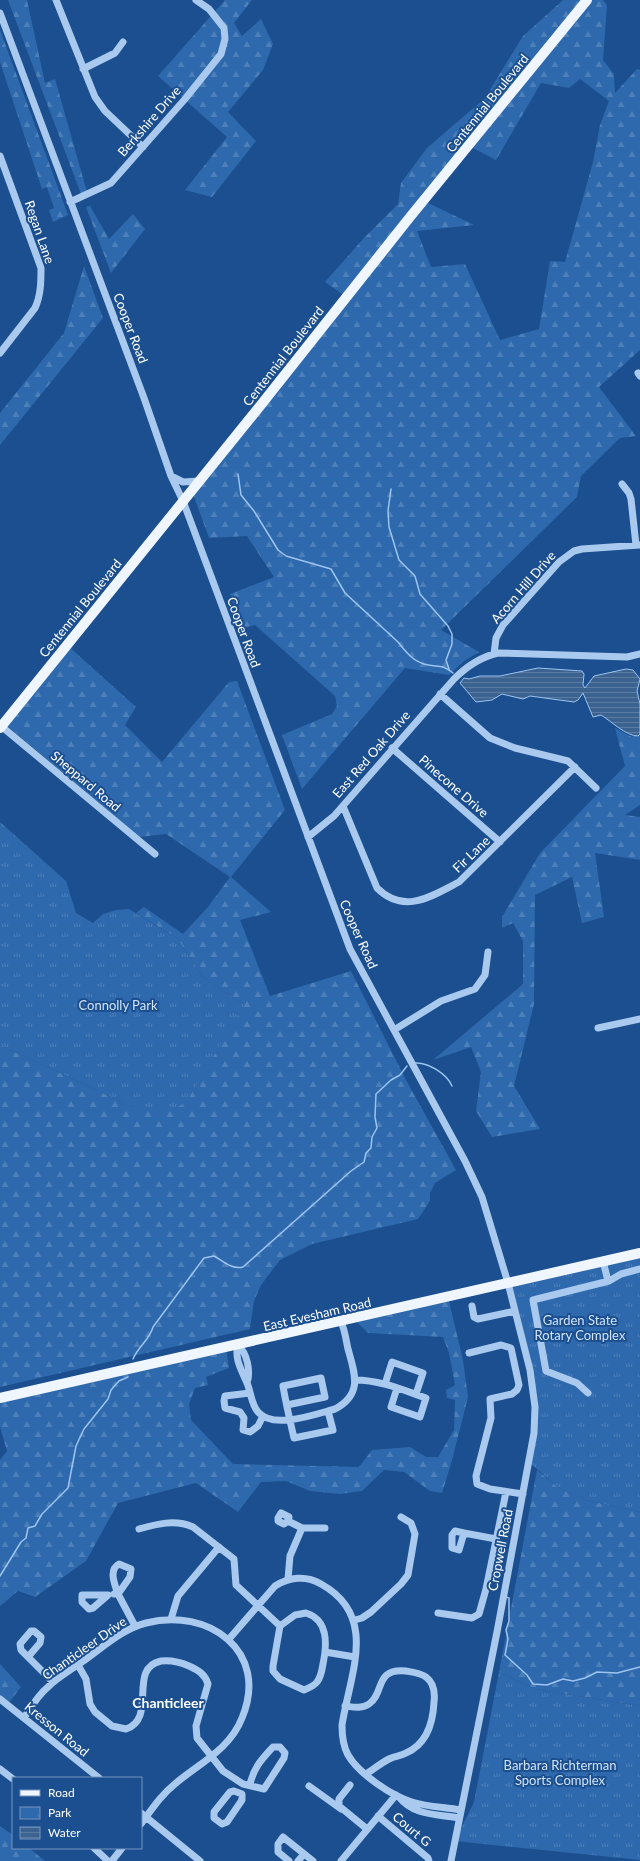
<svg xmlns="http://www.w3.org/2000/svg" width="640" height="1861" viewBox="0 0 640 1861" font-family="Lato,sans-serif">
<defs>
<pattern id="forest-firs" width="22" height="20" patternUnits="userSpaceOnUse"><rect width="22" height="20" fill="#2e69ad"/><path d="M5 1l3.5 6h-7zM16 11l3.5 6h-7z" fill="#4d80b9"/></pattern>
<pattern id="park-tufts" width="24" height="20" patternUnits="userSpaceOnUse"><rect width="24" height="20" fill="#2e69ad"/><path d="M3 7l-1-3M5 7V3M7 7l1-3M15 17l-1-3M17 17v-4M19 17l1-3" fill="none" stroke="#4d80b9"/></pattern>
<pattern id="water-rules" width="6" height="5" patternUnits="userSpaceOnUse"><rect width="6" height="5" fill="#3c6290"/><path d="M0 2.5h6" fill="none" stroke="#597aa1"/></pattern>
</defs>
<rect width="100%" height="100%" fill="#1b4f8f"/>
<path fill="url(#forest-firs)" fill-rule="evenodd" d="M8,0h19l18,83 10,-4 32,113 -6,2z
M225,0h27l-18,23 8,13 19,-17 12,25 -10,26 -35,42 28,29 -44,56 -27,-7 42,-53 -69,-61z
M563,0h40l4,5 -4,55 11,14 1,19 22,-24 3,1v280l-41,37 37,49 -16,2 -39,38 -4,21 -136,133 38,22 -15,9 -15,14 -44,-7 -103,121 -20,-54 50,-21 5,-8 -2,-10 -80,-71 -13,3 -12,-34 44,-17 -27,-41 -38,2 -17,-47 156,-193 -23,-16 38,-43 35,-35 3,-21 26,-35 58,-50 38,-62zM580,79l29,22 -9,24 -7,37 -28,100 -15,-1 -11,68 -39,11 -35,-76 -34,3 -14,-36 57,-6 -48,-23 45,-55 25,13 45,-77 28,5z
M0,30l68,185 -15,7 -4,-12 5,-2 -7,-21 -5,2 -42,-127z
M90,206l19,33 24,-25 12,15 -34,44 -25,-66z
M84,266l19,52 -103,127v-32l64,-80z
M67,645l69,62 -11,18 37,37 67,-80 8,-1 48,129 -54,67 40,35 -31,8 30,76 81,-25 55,109 50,90 -21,13 -5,10v8l-12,18 -106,25 -32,16 -19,25 -7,16 -4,28 -250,58v-342l133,62 111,-102 -42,-29 -25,-38 -41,-25 8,-6 39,27 25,-27 22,-30 -64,-43 -27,3 -135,-114z
M615,728l17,9 8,-3v71l-15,10 15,2v43l-45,-7 9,64 -22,6 -10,-46 -37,18 -1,109 -20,82 26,43 -48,8 -16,-26 5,-39 -10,-25 -38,13 90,-76v-43l-10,-18 -11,5v-11l38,-64 85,-87z
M448,1297l15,63 5,37 -17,67 -9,29 -12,-2 -26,-19 -20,-2 -22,21 -22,3 -30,-3 -24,-10 -25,1 -23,30 -42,-29 -78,20 -32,58 -51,36 -17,-6 -18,15v-146l7,-9 -7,-24v-29l226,-50 3,20 -23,9 2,8 -13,3 -6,16 2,16 42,44 126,3 13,-17 38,-3 16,10h12l16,-27 1,-30 -8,-2 -1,-8 9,-5 -6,-32 -6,-16 -75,-4 -14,-14z
M537,1470l19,16 30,14 54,12v194l-105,-17 -36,-17z
M0,1664l21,23 -14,18 -7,-6z
M0,1826l13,9v13h16l16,13h-45z"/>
<path fill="url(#park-tufts)" d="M0,822l66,59 10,32 17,10 10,-9 13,-4 13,-1 48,29 25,38 42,29 -57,96 -15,10 -39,-4 -133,-62z
M640,1253v259l-54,-12 -30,-14 -27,-24 6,-55 -27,-124z
M499,1672l36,17 105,17v154l-185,-19 19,-39z"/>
<path fill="url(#water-rules)" stroke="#9cc4f0" d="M538,668l44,3 2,3 -1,11 2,3 9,-12 32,-7 7,1 7,9 -3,12 3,13v30l-2,2c-12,0 -27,-15 -37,-21l-8,2 -10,-24 -5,7 -4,2 -44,-6 -7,3 -21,-5 -10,6 -16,2 -16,-19 4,-5 5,1 11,-3h20z"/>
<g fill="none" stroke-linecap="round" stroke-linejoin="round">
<path stroke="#9cc4f0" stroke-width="1.5" d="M238,474l3,21 13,16 24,39 8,6 45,13 14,24 53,49c7,9 15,19 26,22 14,4 17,-1 29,9
M391,489l-3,22 1,16 10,33 16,16 5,18 28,32 4,8v10l-6,16 3,9
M415,1063c13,-1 32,11 37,23
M133,1359c5,-12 17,-20 20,-32l51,-69 10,-2c9,5 18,14 29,11l108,-96 13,-9 2,-9 5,-5 1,-11 5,-9 -2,-11 1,-23 15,-14 9,-5 7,-9
M0,1576l21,-34 5,-4 2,-10 7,-2 7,-12 26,-26 8,-42 8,-17 24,-30 3,-9 8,-9 9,-4
M506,1597l3,1v23l-3,9 2,9 -3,16 22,20 6,9 14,1 16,-6 10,2 12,-3 12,-6 20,1 23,-6"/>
<path stroke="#a9c9ee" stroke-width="7" d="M56,0l39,97 10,14 38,36
M0,13l144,385 27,78 12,25 167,448 115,212 17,36 26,86 22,87 5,37 -1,26 -37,199 -46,229
M83,69l32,-16 8,-11
M0,156l41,112c0,13 0,27 -6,40l-35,45
M70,202l41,-19 74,-84 36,-45 4,-15 -1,-11 -15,-19 -13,-9
M638,373l2,3
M171,476l12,6 16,-1
M622,484l7,9 2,6 5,46
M494,654l2,-16 7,-13 56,-63 15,-11 8,-2 58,-4
M440,694l50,44 25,10 53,13 28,27
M1,726l154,128
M392,748l108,94
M343,806l34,82c27,27 55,8 82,-6l116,-115
M308,837l26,-21 120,-137c13,-13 26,-22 44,-26l129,4 13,-3
M598,1028l42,-9
M394,1030l47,-29 34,-12 10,-14 3,-23
M603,1261l5,20
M472,1306l2,11 4,2 37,-8
M469,1353l32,-8 10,3 8,37 -2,5 -5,4 -22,5 1,19 -15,58 1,8 13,5 33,5
M355,1380c25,0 48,10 71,18l-6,19 -29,-10 6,-19
M247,1383c4,-12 0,-30 -9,-38 -4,14 4,26 9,38 4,9 4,21 11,29 15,18 58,2 77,-3 28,-15 20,-35 13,-60 -2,-9 -3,-19 -7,-27
M385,1384l7,-22 31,11 -7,21
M250,1393l-25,3 -1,5 1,7 15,4 4,6 -1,12 7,2 8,-6 5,-10
M588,1393l-11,-10 -31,-12 -13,-71 76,-19 12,-7 19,-5
M287,1405l38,-8 -4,-19 -38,8c3,18 7,35 11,52l39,-8 -5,-19
M288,1521l-4,3 -6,-3v-3l3,-5 8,4 -1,4 14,7
M302,1528h23
M139,1529c18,-5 36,-10 54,-2l41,32 2,26 44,41
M455,1531l9,2 -5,17 -7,-2v-13z
M464,1533l32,6
M119,1564l12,5 -1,8 -12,17c-3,-9 -10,-24 1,-30z
M288,1579l2,-23 12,-28
M114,1594h4l17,32
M82,1595h26l-15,13 -4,1 -7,-7z
M306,1613c23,7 21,32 17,51 -1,6 -2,13 -6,18 -3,4 -8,6 -13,8l-24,-11 -7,-8v-5l7,-40 15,-11z
M438,1613l34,5 7,-4 7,-25 20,-97
M171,1619l7,-23 41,-49
M355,1620l7,-2 9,-6 30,-28 7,-9 7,-41 -4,-11 -10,-6
M31,1631h3l7,6 -1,6 -12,14 -7,-7 -1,-6z
M229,1639l46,-53c14,-9 31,-11 46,-2 58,32 29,90 21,141 0,11 1,21 6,30 11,19 44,41 64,47 16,5 32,5 49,8
M325,1652l30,5
M28,1657l25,25
M78,1665l8,14 4,25 5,8 17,14 14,3c32,-11 1,-61 35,-68 10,-1 19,1 28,5 9,4 16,8 19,18l-12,42 1,12 26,33 20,13 21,5 20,-31 1,-5 -5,-6h-7c-11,12 -20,21 -23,38
M0,1699l99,79
M345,1706c8,1 17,3 24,-2 16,-11 5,-36 37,-33 6,1 15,2 20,6 8,6 9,17 8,25 -1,21 -7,42 -28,51 -5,3 -11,3 -17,6 -8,4 -15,10 -23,15
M24,1718c7,-11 14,-23 24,-31 10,-10 23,-17 34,-25 20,-14 40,-33 64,-39 62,-16 124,28 96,95 -12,31 -42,45 -66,65 -14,11 -24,26 -35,41
M0,1769l13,10
M350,1785l-11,14v7l28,23
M309,1786l32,23
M234,1791l8,3v6l-15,22 -5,2 -8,-6v-6l16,-20z
M399,1797c15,19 38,17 60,21
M141,1813l59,48
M378,1816l50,42 1,3
M94,1848l14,13
M112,1861l10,-13
M289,1861l-11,-9v-8l5,-7 30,24
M298,1861l6,-7
M341,1861l55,-66"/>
<path stroke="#f0f6ff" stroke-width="10" d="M0,728l256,-317 154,-194 177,-217
M0,1398l640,-145"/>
</g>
<g text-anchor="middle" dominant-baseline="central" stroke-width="4" stroke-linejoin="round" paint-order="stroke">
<g font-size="13" fill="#fff" stroke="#1b4f8f">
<text transform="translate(487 103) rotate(-51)">Centennial Boulevard</text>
<text transform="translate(149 121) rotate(-49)">Berkshire Drive</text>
<text transform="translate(40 232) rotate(71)">Regan Lane</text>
<text transform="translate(131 328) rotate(69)">Cooper Road</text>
<text transform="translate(283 356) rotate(-52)">Centennial Boulevard</text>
<text transform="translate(523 587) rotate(-49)">Acorn Hill Drive</text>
<text transform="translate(80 608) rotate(-51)">Centennial Boulevard</text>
<text transform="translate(244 632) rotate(70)">Cooper Road</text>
<text transform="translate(371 754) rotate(-49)">East Red Oak Drive</text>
<text transform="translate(86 781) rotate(40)">Sheppard Road</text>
<text transform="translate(454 786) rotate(41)">Pinecone Drive</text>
<text transform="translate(471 854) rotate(-44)">Fir Lane</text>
<text transform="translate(359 934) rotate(66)">Cooper Road</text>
<text transform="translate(317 1314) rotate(-13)">East Evesham Road</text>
<text transform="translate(500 1550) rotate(-79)">Cropwell Road</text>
<text transform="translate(84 1648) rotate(-35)">Chanticleer Drive</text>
<text transform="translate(57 1729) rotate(39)">Kresson Road</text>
<text transform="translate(412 1829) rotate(40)">Court G</text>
</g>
<g font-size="13" fill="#cfe3fa" stroke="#1b4f8f">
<text x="118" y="1005">Connolly Park</text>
<text x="580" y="1320">Garden State<tspan x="580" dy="15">Rotary Complex</tspan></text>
<text x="560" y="1765">Barbara Richterman<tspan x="560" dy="15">Sports Complex</tspan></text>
</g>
<g font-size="14" font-weight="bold" fill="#fff" stroke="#1b4f8f">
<text x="168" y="1702">Chanticleer</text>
</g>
</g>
<rect x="12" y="1777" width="130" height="72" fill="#1b4f8f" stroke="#7695bc"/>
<rect x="20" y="1790" width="20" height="6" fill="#f0f6ff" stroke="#7695bc"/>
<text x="48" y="1797" font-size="12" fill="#ffffff">Road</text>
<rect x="20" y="1807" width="20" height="12" fill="url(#park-tufts)" stroke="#7695bc"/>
<text x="48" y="1817" font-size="12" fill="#ffffff">Park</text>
<rect x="20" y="1827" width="20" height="12" fill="url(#water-rules)" stroke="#7695bc"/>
<text x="48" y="1837" font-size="12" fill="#ffffff">Water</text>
</svg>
